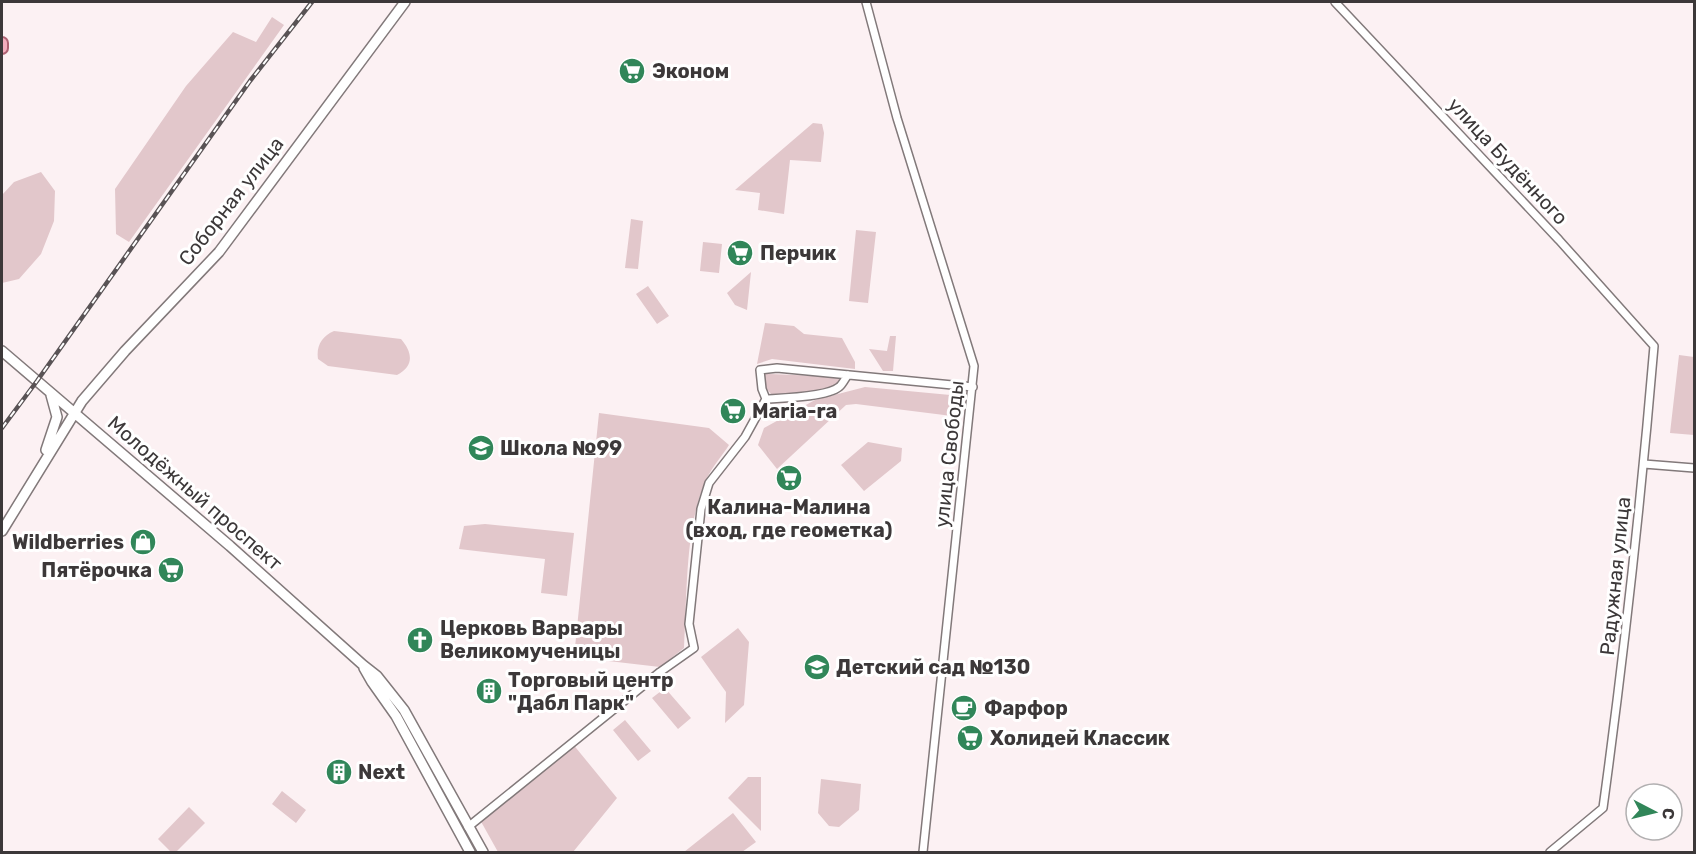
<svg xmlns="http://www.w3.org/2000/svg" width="1696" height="854" viewBox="0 0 1696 854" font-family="Rubik,sans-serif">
<rect width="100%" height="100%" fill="#fcf1f3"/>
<path fill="#e2c7cb" d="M272,17l12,8 -155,217 -13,-8 -1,-45 71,-103 47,-54 23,10z
M813,123l9,1 2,9 -3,29 -31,-2 -6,54 -26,-4 2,-17 -25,-3z
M41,172l14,19 -1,30 -13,33 -22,25 -17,4v-88l12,-13z
M631,219l12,2 -5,48 -13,-1z
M856,230l20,2 -8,71 -19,-2z
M703,242l19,2 -3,29 -19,-2z
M751,272l-4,38 -12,-5 -8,-12z
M648,286l21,30 -12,8 -21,-30z
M765,323l29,3 10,8 38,4 13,24v7l-83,-10 -15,5z
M334,331l67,8c12,14 13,27 -4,36l-69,-9 -10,-7c-2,-13 4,-23 16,-28z
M890,336h6l-3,35h-10l-14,-22 18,2z
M1679,355l15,2v78l-24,-2z
M764,374h6l73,3c-1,1 -5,8 -6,9 -10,8 -51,9 -65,9l-7,-8z
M865,387l96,9 -1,21 -104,-13 -10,1 -69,64 -19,-24 6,-17 51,-28z
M599,413l110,15 20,17c-7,11 -17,22 -23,35 -21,45 -19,117 -22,168l-24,19 -86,-10z
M868,442l34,6 -1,13 -37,30 -23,-26z
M485,524l89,9 -7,63 -26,-3 4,-34 -86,-10 5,-23z
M738,628l11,14 -5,63 -19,18 1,-31 -25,-35z
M665,688l26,30 -13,11 -26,-31z
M625,720l26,31 -13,10 -25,-31z
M572,743l45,55 -44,54h-75l-19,-34z
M748,777h13v54l-33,-33z
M821,779l40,5 -2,26 -20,17 -10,-1 -11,-13z
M282,791l24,19 -10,13 -24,-19z
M189,807l16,16 -29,29h-5l-13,-13z
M733,813l23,29 -14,10h-58z"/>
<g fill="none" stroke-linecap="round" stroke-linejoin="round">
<defs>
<path id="street" d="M866,2l31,116 77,248 -51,486
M1335,2l224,238 95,106c-13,155 -30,308 -51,462l-53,44
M766,399l-4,-10 -2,-19 17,-2 196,19
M766,399c17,-1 61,-2 73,-12 4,-3 6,-9 9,-12
M1644,464l50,4
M468,827l192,-155 34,-24 -5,-24 12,-115 8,-26 36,-46 21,-38"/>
<path id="secondary" d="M2,351l228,195 133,119 14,11 27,34 79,142
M46,450l11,-33 -6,-22
M2,531l80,-130 43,-50 94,-99 186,-250
M364,668l8,14 24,34 74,136"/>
<path id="primary" d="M2,43v5"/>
</defs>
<use href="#street" stroke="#82797a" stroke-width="10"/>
<use href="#secondary" stroke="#82797a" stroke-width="12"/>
<use href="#primary" stroke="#ae6172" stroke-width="14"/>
<use href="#street" stroke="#fff" stroke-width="7"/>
<use href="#secondary" stroke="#fff" stroke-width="9"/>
<use href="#primary" stroke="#f3adbd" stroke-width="10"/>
<defs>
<path id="rail" d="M2,428l35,-47 213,-300 62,-79"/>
</defs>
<use href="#rail" stroke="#595355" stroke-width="4.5"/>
<use href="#rail" stroke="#fff" stroke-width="2" stroke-dasharray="7" stroke-linecap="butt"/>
</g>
<defs>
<symbol id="supermarket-disc" viewBox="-11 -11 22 22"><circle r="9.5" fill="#318659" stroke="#fff"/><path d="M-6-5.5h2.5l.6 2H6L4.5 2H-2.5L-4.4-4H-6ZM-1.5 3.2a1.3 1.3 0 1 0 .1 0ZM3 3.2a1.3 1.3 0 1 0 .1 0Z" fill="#fff"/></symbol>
<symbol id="school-disc" viewBox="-11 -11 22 22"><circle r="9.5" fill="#318659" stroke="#fff"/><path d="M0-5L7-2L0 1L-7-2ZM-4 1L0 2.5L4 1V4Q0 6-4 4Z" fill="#fff"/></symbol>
<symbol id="shop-disc" viewBox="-11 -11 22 22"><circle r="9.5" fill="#318659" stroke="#fff"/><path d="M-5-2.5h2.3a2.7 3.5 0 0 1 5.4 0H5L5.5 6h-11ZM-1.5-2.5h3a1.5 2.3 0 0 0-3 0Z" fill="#fff"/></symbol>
<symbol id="church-disc" viewBox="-11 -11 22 22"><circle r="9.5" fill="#318659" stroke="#fff"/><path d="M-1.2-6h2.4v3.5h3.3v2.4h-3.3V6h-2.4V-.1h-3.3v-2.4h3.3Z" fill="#fff"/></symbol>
<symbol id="building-disc" viewBox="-11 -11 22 22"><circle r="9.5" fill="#318659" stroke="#fff"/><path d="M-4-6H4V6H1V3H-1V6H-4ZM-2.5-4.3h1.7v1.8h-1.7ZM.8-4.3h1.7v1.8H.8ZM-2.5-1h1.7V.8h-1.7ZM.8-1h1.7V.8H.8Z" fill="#fff"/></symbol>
<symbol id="cafe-disc" viewBox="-11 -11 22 22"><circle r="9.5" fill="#318659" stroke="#fff"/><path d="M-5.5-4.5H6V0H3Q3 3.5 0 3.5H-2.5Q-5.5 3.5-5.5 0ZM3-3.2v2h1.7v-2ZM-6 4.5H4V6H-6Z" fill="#fff"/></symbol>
</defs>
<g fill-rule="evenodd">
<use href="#supermarket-disc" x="617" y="56" width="30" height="30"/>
<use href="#supermarket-disc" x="725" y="238" width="30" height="30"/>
<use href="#supermarket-disc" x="718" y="396" width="30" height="30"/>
<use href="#school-disc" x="466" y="433" width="30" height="30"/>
<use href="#supermarket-disc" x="774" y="463" width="30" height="30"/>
<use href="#shop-disc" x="128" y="527" width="30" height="30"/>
<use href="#supermarket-disc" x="156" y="555" width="30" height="30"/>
<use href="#church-disc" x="405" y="625" width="30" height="30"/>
<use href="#school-disc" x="802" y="652" width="30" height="30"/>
<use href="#building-disc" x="474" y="676" width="30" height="30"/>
<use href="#cafe-disc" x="949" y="693" width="30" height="30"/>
<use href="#supermarket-disc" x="955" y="723" width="30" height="30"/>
<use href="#building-disc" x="324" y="757" width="30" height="30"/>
</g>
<g text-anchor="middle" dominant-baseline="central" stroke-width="6" stroke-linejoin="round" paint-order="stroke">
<g font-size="20" font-weight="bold" fill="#3c3839" stroke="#fff" text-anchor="start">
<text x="652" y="71">Эконом</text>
<text x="760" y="253">Перчик</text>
<text x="752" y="411">Maria-ra</text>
<text x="500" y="448">Школа №99</text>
<text x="789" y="507" text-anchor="middle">Калина-Малина<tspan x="789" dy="23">(вход, где геометка)</tspan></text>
<text x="124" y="542" text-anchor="end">Wildberries</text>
<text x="152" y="570" text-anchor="end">Пятёрочка</text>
<text x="440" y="628">Церковь Варвары<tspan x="440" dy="23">Великомученицы</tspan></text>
<text x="836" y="667">Детский сад №130</text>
<text x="508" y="680">Торговый центр<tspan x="508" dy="23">"Дабл Парк"</tspan></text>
<text x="984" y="708">Фарфор</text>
<text x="990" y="738">Холидей Классик</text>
<text x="358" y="772">Next</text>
</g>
<g font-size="20" fill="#3c3839" stroke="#fff">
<text transform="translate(1508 161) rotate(47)">улица Будённого</text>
<text transform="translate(231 201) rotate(-52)">Соборная улица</text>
<text transform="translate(949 454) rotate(-84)">улица Свободы</text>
<text transform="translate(195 493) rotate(41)">Молодёжный проспект</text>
<text transform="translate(1615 576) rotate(-84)">Радужная улица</text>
</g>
</g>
<rect width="1696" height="854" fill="none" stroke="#3c3839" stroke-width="6"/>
<g transform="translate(1654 812) rotate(97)"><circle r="28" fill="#ffffff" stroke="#b1afb0" stroke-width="1.5"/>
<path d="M0-4.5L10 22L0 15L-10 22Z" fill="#318659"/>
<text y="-9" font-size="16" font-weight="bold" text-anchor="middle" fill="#3c3839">С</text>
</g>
</svg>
